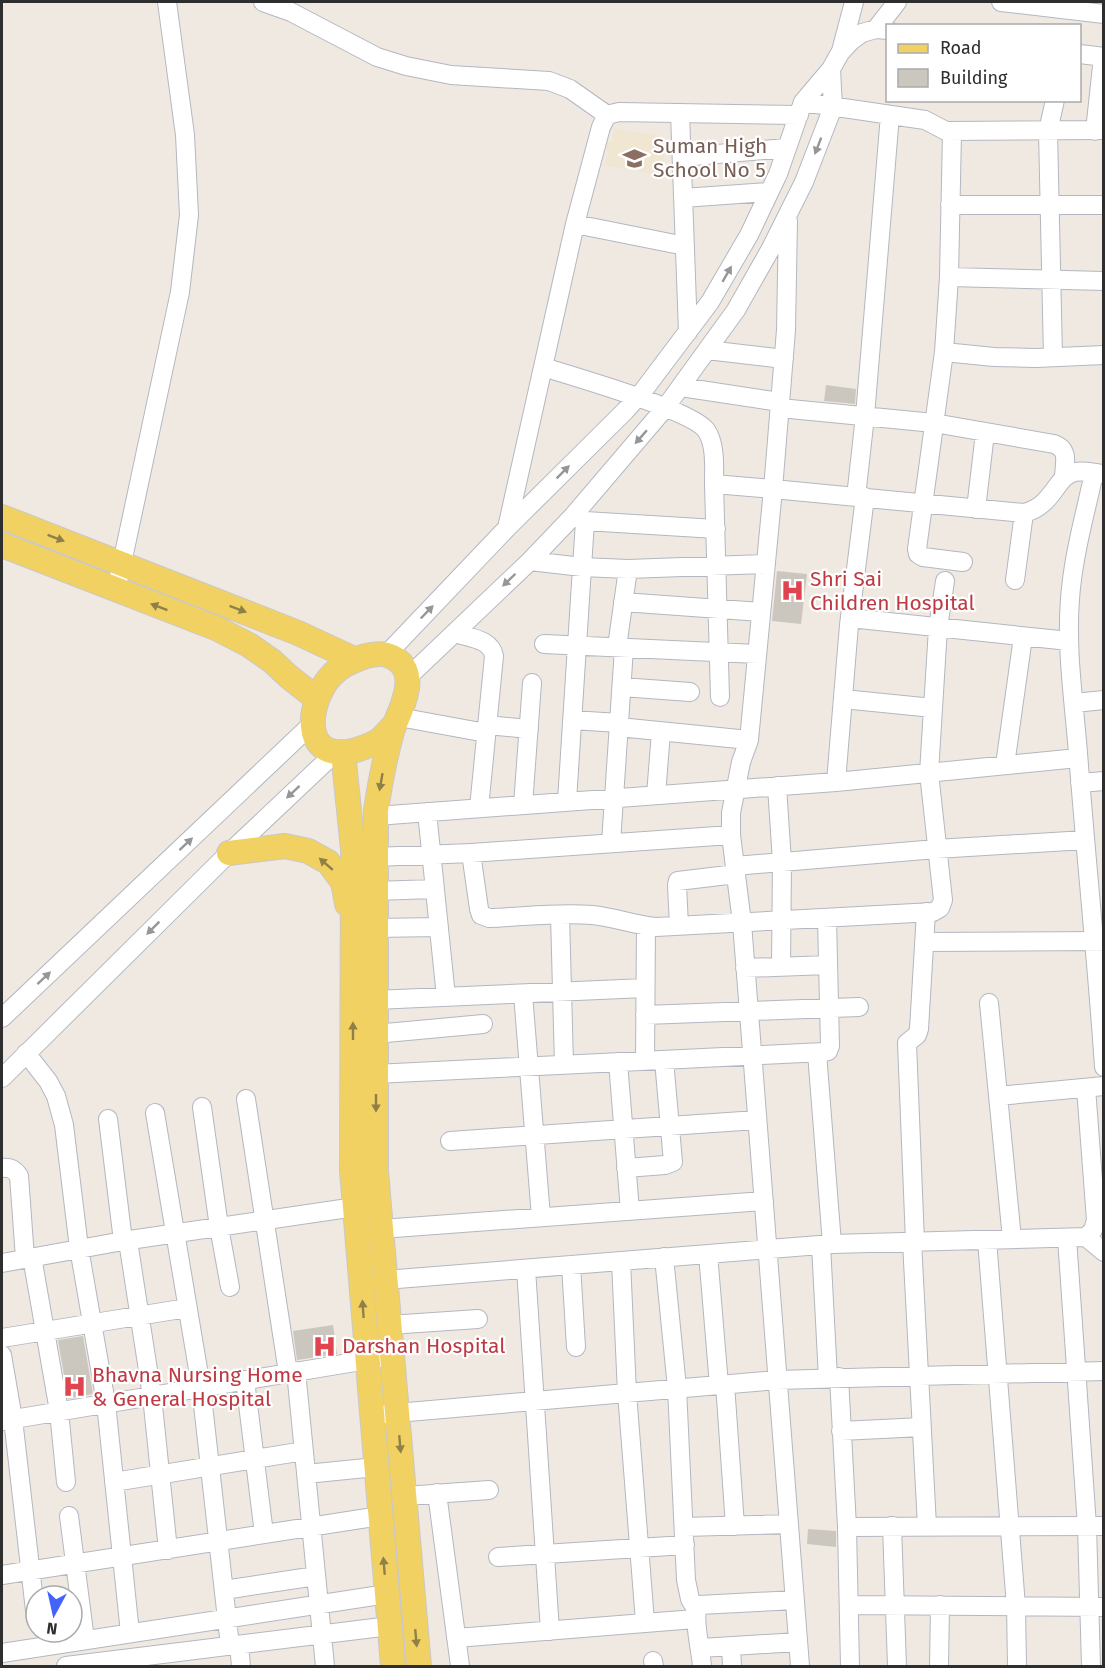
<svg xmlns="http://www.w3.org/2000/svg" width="1105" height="1668" viewBox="0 0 1105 1668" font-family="'Fira Sans',sans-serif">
<rect width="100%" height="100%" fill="#efe9e1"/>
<path fill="#f0e6d1" d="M614,129l45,6 6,15 -5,25 -56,-10 5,-13 -3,-1 1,-9h5z"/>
<path fill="#cbc7bf" d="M826,385l30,4 -1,15 -31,-3z
M777,571l30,3 -6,50 -29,-3z
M333,1325l4,29 -40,6 -4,-29z
M83,1336l10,58 -25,5 -10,-59z
M808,1529l28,2v16l-29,-3z"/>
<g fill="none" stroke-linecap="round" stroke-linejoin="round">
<defs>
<path id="minor" d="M263,2l28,10 86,45 29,9 45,9 98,6 21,8 37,26
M1001,2l103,12
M876,29l21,-27
M841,51l13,-49
M1080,54l24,3
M803,102l122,18 21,11 158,-1
M680,113l8,219
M1095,131l8,-74
M952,132l-3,145 -5,75 -27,197 1,5 5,3 40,5
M682,157l105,-9
M683,198l86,-6
M950,205h154
M788,221l-2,109 -13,159 251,24c30,-7 32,-38 51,-41 9,-2 19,1 29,2
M575,224l110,22
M949,277l155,4
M707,350l77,9
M944,352l50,5 42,1 68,-3
M1053,357l-5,-226 7,-31
M543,367c29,9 148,43 163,63 10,14 8,38 8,54l59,5 -24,251 -8,22 -10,51v22l11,88 58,743
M681,387l99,15
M780,408l154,15 120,21c15,5 11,18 10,32
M1094,473c-9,42 -21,83 -24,126 -4,51 4,103 8,154 8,105 19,209 26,314
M714,484l6,213
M856,497l9,-81 25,-301
M976,509l9,-76
M575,517l10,4 131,8
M507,528l68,-304 26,-97 6,-12 12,-3 180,3
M530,561l52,6 46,2 138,-5
M119,577l61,-285 9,-77 -4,-80 -18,-133
M1015,580l9,-67
M623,602l138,10
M850,618l219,23
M455,633c15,5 36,6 39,23l-15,152
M544,644l213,10
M617,647l11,-78
M387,654l120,-126 118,-117 18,-20 67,-89 39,-67 29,-61 25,-72 28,-33 9,-16 11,-12 11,-8 14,-4 12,1
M407,678l123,-117 43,-45 92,-108 71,-98 34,-60 34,-68 29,-75 -2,-38
M622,687l68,5
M843,699l90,9
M1074,703l30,-3
M399,717l87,16
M572,720l47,3
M487,725l42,4
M619,727l130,13
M1005,765l18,-128
M836,782l13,-157 16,-128
M1080,783l24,-2
M777,786l5,76 -1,105
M656,795l5,-63
M567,801l18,-280
M523,805l9,-122
M427,812l19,185
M376,816l460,-34 242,-24
M611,843l13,-195
M471,853l8,56 2,6 8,3c34,-1 69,-6 103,-3 22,2 43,10 64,12l277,-15 7,-4 3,-8 -14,-127 9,-145 7,-47
M375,857l96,-4 260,-18
M735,866l201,-17 149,-9
M375,891l59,-2
M560,915l4,150
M679,926l-2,-41 1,-4 58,-7
M375,928l64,-1
M924,942l180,-1
M745,968l83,-3
M523,994l18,223
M375,1000l270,-12
M989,1003l23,236
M645,1015l214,-8
M2,1018l311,-295
M375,1034l108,-10
M26,1053l22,28 8,15 8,29 15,123 27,155 24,230
M817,1053l15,191
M645,1061l1,-135
M618,1062l12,149
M375,1074l449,-22 4,-1 2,-5 -3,-128
M2,1078l227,-225 107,-101
M998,1096l106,-10
M246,1099l42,274
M202,1107l17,120 11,60
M155,1113l46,274 29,259
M108,1119l15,122
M450,1141l307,-21
M2,1168c8,-1 12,1 17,8l6,82
M626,1168l39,-3 8,-3 -9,-102
M381,1229l383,-28
M1086,1237l18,15
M1067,1238l20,288 4,140
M987,1240l29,366 1,60
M128,1241l24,155 16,154
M912,1242l15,284
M915,1242l-8,-199 10,-8 2,-6 7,-117
M821,1245l7,133
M708,1254l11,131
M32,1257l27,154 7,71
M664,1257l13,131 9,192 4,19 6,10
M621,1261l6,132 18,229
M2,1263l121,-22 232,-34
M571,1265l5,82
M526,1269l24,362
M385,1280l447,-36 254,-7 7,-7 3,-10 -10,-132
M389,1325l89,-6
M2,1338l185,-30
M2,1355l11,64 23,200
M296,1371l29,295
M839,1377l8,150 3,139
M245,1380l19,154
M725,1384l10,142
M385,1414l392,-34 327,-9
M2,1421l377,-63
M841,1431l81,-4
M306,1474l70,-7
M114,1482l190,-31
M437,1493l23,173
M405,1496l84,-6
M69,1516l16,124
M892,1526l5,140
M684,1527l105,-3
M847,1527l257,-1
M498,1557l187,-12
M2,1575l378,-59
M224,1590l92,-14
M849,1605l255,2
M456,1638l239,-19
M239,1645l2,21
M731,1646l1,20
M701,1648l97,-6
M2,1653l385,-59
M653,1661l1,5
M66,1666l324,-40
M702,1666c-1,-14 -10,-51 -3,-61l96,-5
M939,1666l1,-61"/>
<path id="major" d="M2,517l296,116 58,27
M2,545l216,84 31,16 23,16 16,15 29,23
M394,725c-5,5 -10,12 -16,16 -9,5 -21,9 -30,11 -49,6 -39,-52 -17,-76 9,-10 22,-16 35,-20 8,-2 19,-3 26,1 28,13 11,49 2,69 -3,8 -5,17 -7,26 -5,19 -8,39 -11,58v361l43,495
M343,752l10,97 -1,322 41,495
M229,853l56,-7 23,5 20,11 15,20 4,22"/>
</defs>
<use href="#minor" stroke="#b4b7c1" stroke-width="20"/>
<use href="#major" stroke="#c9c9c9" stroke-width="26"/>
<use href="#minor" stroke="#fff" stroke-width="18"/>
<use href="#major" stroke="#f2d163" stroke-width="24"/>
</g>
<defs><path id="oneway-solid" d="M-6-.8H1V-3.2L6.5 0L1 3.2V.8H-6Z" transform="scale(1.5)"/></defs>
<g fill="#969696">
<use href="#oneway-solid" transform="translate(818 146) rotate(111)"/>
<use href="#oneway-solid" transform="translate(727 274) rotate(-60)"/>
<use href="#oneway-solid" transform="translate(641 437) rotate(131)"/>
<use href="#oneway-solid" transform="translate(563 472) rotate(-45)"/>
<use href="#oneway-solid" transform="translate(509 580) rotate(136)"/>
<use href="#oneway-solid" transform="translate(427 612) rotate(-46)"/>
<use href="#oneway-solid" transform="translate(293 792) rotate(137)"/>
<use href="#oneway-solid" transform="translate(186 844) rotate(-43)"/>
<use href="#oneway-solid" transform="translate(153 928) rotate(135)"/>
<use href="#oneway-solid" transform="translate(44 978) rotate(-43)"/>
</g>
<g fill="#908048">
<use href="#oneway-solid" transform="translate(56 538) rotate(21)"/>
<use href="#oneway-solid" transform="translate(159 607) rotate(-159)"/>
<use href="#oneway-solid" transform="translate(238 609) rotate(21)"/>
<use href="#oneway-solid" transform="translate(381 782) rotate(100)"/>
<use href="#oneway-solid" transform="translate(326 864) rotate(-139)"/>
<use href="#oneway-solid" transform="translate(353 1031) rotate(-90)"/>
<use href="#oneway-solid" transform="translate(376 1103) rotate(90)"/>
<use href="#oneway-solid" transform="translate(363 1309) rotate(-94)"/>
<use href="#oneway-solid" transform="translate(400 1444) rotate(85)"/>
<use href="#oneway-solid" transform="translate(384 1566) rotate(-95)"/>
<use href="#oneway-solid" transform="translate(416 1638) rotate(85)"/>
</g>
<defs>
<symbol id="school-bare" viewBox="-9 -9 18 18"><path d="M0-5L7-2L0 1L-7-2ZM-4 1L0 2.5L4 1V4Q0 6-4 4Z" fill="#8d6e63" stroke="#fff" stroke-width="2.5" paint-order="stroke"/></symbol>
<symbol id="hospital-bare" viewBox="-9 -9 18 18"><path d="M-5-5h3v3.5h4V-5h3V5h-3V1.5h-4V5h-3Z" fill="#e0444e" stroke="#fff" stroke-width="2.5" paint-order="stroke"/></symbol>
</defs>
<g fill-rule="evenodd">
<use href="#school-bare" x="618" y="142" width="33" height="33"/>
<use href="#hospital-bare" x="776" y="574" width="33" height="33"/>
<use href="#hospital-bare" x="308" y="1330" width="33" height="33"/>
<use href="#hospital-bare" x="58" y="1370" width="33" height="33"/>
</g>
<g text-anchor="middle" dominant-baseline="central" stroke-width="4.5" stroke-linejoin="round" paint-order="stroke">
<g font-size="21" fill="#785e54" stroke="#fff" text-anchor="start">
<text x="653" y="146">Suman High<tspan x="653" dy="24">School No 5</tspan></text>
</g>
<g font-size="21" fill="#be3a42" stroke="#fff" text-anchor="start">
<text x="810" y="579">Shri Sai<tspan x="810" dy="24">Children Hospital</tspan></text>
<text x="342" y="1346">Darshan Hospital</text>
<text x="92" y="1375">Bhavna Nursing Home<tspan x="92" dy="24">&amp; General Hospital</tspan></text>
</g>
</g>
<rect width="1105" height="1668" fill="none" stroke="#2e2e2e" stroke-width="6"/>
<rect x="886" y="24" width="195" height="78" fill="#ffffff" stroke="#ababab" stroke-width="1.5"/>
<rect x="898" y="44" width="30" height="9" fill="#f2d163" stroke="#ababab" stroke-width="1.5"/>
<text x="940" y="54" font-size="18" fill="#2e2e2e">Road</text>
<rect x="898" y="69" width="30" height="18" fill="#cbc7bf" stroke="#ababab" stroke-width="1.5"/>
<text x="940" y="84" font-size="18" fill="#2e2e2e">Building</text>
<g transform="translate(54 1614) rotate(188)"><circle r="28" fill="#ffffff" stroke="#ababab" stroke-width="1.5"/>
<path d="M0-4.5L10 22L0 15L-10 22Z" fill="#4264fb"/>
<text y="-9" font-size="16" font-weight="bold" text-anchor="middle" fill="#2e2e2e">N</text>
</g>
</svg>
